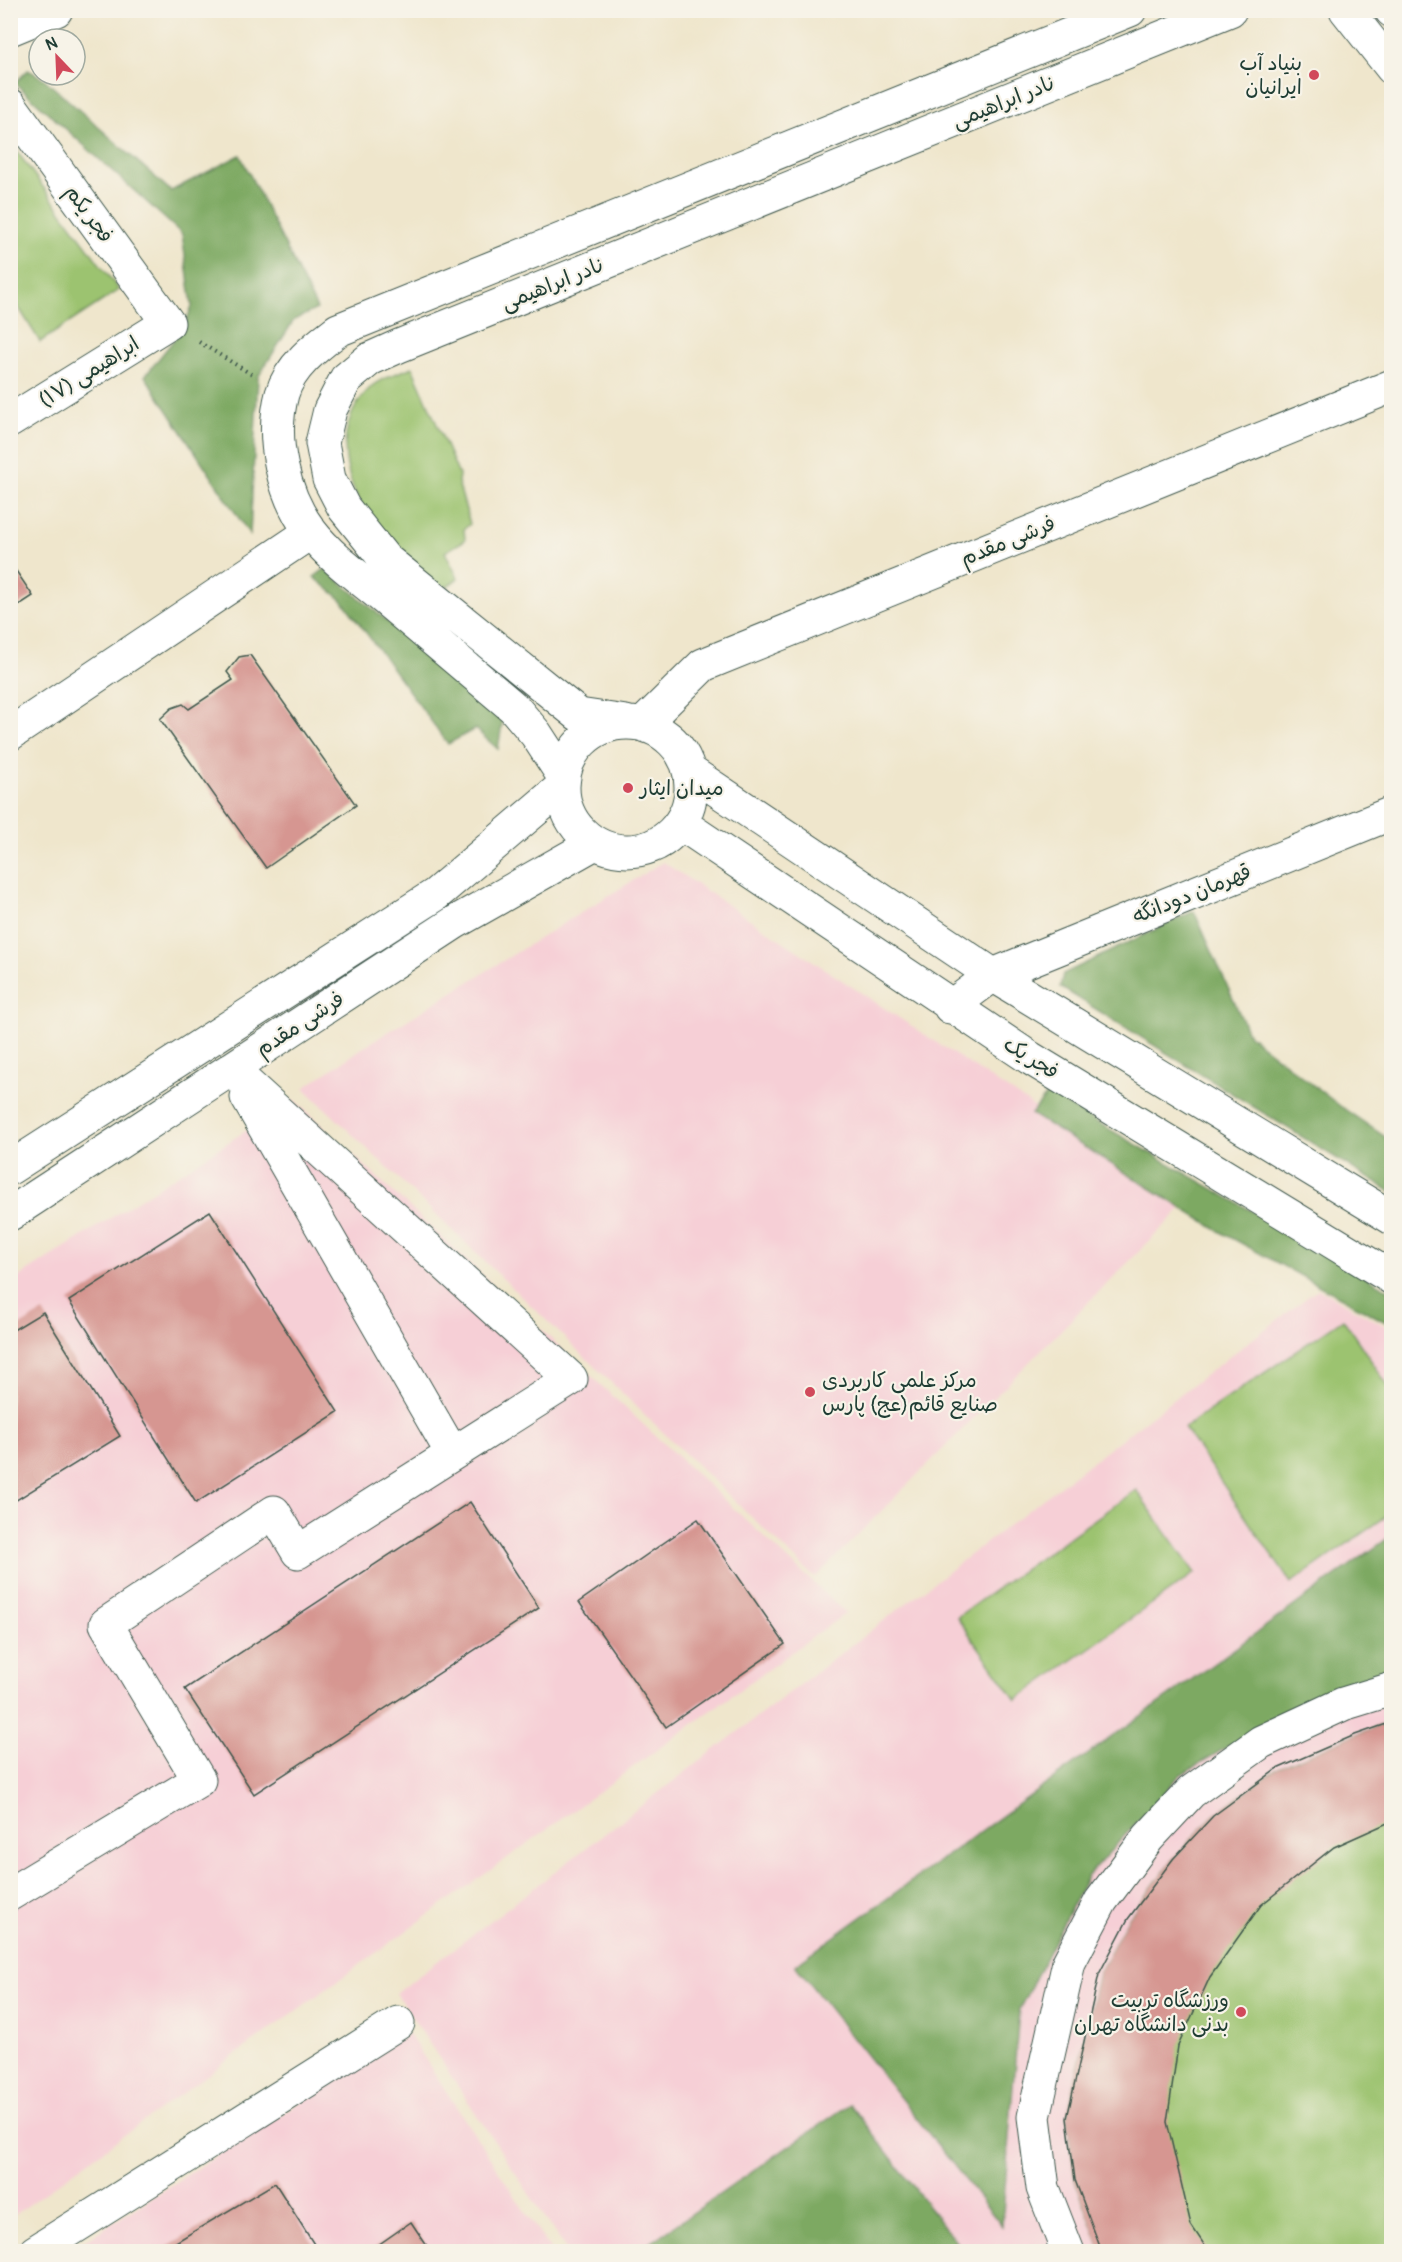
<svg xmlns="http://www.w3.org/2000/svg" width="1402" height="2262" viewBox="0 0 1402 2262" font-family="Pangolin,'Playpen Sans Arabic',sans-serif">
<rect width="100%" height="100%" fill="#f7f3e8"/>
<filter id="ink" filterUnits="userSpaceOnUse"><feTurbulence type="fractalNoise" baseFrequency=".0167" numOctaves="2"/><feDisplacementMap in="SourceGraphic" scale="12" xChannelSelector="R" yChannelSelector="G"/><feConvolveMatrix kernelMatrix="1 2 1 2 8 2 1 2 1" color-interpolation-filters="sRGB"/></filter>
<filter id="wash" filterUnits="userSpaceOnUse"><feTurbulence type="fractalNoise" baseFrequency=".008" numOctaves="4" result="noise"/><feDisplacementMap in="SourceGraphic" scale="24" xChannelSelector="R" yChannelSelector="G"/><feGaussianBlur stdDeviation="1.35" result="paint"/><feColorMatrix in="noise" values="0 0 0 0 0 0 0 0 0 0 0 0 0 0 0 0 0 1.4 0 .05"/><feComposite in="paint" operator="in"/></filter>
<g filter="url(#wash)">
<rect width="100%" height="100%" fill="#efe6cc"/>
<path fill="#f6cfd6" d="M663,862l521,344 -369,372 -511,-490 63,-43z
M294,1100l552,513 -835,604v-935z
M1318,1289l73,40v922h-824l-171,-258z
M408,2033l143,218 -484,1z"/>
<path fill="#9cc36f" stroke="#5e8052" stroke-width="1.5" d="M10,142l109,148 -79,52 -29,-47z
M412,367l47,108 -1,7 12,42 -6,5 1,11 -20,12 13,26 -11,9c-9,-4 -22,-7 -30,-13 -51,-41 -105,-130 -46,-187 9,-9 29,-14 41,-20z
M1343,1319l48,71v123l-100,70 -107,-155z
M1136,1490l59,83 -179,127 -59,-83z
M1391,1722v529h-289l-27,-71 -8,-62 32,-144 29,-55 45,-60 40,-43 64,-47 78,-34z"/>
<path fill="#7da962" stroke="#4e734b" stroke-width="1.5" d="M28,70l15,8 128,113 69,-36 77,154 -23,11 -36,57 -8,158 -105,-159 39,-49 8,-21 -10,-72 -167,-151z
M325,569l178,149 -5,31 -23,-20 -27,15 -106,-144 -28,-23z
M1194,911l55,124 91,71 51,35v51l-331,-205 3,-13z
M1048,1094l343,197v34l-172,-94 -188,-117z
M1391,1536v143l-94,27 -117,69 -93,102 -68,133 -17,216 -207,-261z
M850,2104l113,147h-325z"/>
<g id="blocks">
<path fill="#d69691" d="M10,562l23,34 -23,15z
M250,655l106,150 -90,63 -106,-149 12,-11 11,-4 6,5 44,-29 -6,-8 12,-15z
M210,1211l128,201 -142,91 -127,-202z
M43,1312l77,124 -110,68v-172z
M470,1502l69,106 -285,186 -69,-105z
M698,1519l87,125 -119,83 -87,-125z
M1392,1722v99l-58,26 -73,58 -51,72 -32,69 -11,76 24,103 18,27h-107l-27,-72 -8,-62 32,-144 29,-55 45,-60 40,-43 64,-47 78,-34z
M275,2183l44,69h-160z
M411,2222l20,30h-63z"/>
</g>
</g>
<g filter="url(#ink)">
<use href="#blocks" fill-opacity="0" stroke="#3e564b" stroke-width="1.5"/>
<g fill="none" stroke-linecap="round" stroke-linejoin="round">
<defs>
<path id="minor" d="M1346,10l46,58
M1391,10l1,1
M10,29l46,-19
M10,105l158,218 -158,98
M626,722l-47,-7 -194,-156 -41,-51 -15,-29 -7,-36 8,-33 16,-31 24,-20 29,-13 831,-336
M563 787a64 64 0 1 1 128 0a64 64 0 1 1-128 0Z
M643,724l60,-59 689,-279
M10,734l301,-202
M689,771l304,204 399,243
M564,777l-28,-43 -22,-26c-43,-36 -86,-73 -129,-109 -25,-21 -54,-41 -74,-67 -28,-37 -41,-93 -29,-138 8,-28 35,-48 56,-64l792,-320
M680,823l350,235 362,220
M950,1007l43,-32 399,-162
M247,1097l205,356
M10,1168l425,-273 127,-108
M10,1214l444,-291 141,-80
M10,1894l189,-114 -93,-156 168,-112 24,40 273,-173 -340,-310
M35,2252l363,-229
M1068,2252l-25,-64 -9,-71 35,-155 32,-61 47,-63 43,-46 70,-50 82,-38 49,-15"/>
</defs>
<use href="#minor" stroke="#3e564b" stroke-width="35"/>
<path stroke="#3e564b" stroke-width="4" stroke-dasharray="1.5 4.5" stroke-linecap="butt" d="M199,342l52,32"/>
<use href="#minor" stroke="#fff" stroke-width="33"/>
</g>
</g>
<g fill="#d1495b" stroke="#f7f3e8" stroke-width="2">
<circle cx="1314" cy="75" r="6"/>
<circle cx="628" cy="788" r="6"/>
<circle cx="810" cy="1392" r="6"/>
<circle cx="1241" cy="2012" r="6"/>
</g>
<g text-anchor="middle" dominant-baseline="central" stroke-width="4.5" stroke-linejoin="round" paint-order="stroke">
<g font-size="21" fill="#1f3d34" stroke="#f7f3e8" text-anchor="end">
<text x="1302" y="63">بنیاد آب<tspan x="1302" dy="24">ایرانیان</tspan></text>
<text x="640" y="788" text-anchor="start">میدان ایثار</text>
<text x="822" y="1380" text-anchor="start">مرکز علمی کاربردی<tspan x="822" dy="24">صنایع قائم(عج) پارس</tspan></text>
<text x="1229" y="2000">ورزشگاه تربیت<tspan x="1229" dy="24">بدنی دانشگاه تهران</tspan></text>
</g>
<g font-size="21" fill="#1f3d34" stroke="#f7f3e8">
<text transform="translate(1004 102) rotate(-22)">نادر ابراهیمی</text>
<text transform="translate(89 214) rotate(54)">فجر یکم</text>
<text transform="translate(553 284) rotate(-22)">نادر ابراهیمی</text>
<text transform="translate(89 372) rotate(-32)">ابراهیمی (۱۷)</text>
<text transform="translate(1008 541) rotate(-22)">فرشی مقدم</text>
<text transform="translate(1192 894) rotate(-22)">قهرمان دودانگه</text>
<text transform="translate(300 1024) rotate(-33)">فرشی مقدم</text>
<text transform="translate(1031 1058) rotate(32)">فجر یک</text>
</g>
</g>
<rect width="1402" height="2262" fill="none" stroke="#f7f3e8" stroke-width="36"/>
<g transform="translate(57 57) rotate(337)"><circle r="28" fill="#f7f3e8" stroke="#a1aaa0" stroke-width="1.5"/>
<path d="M0-4.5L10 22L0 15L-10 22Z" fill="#d1495b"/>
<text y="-9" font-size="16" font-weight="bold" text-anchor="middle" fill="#1f3d34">N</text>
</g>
</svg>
